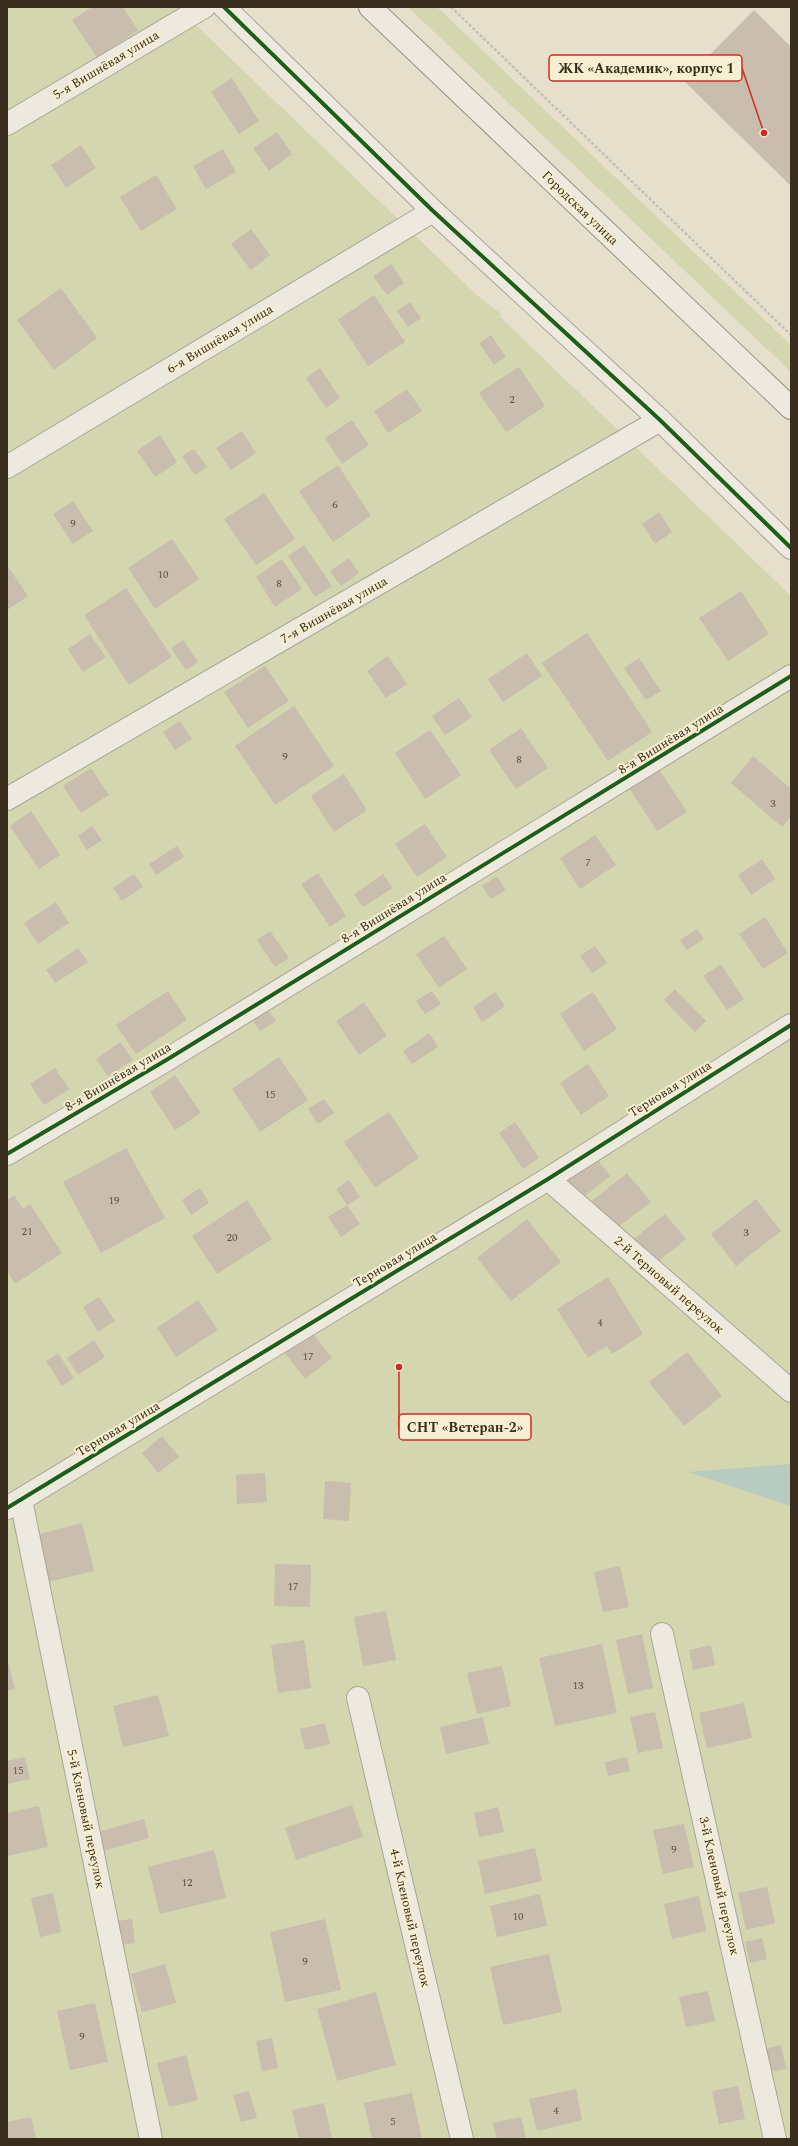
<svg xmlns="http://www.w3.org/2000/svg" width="798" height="2146" viewBox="0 0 798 2146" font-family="Spectral,serif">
<rect width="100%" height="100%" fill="#e6dfcc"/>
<path fill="#d3d6ae" d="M7,7h170l301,289 23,18 -2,2 292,280v1543h-784z
M408,7h29l354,338v27z"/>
<path fill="#b8cbc0" d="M791,1464v42l-103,-34z"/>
<path fill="#c9bdad" d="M92,7h31l15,23 -41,28 -25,-38z
M754,10l37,37v139l-107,-105z
M232,78l27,43 -20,13 -28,-42z
M277,132l15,22 -23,17 -16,-23z
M81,145l15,23 -30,20 -15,-23z
M223,149l13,23 -30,17 -13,-23z
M156,175l21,34 -36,22 -21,-34z
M251,229l19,26 -19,15 -20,-26z
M391,264l13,19 -17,12 -14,-19z
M61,288l36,50 -43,32 -37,-50z
M374,295l31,47 -37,24 -30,-46z
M410,302l11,16 -13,9 -11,-16z
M491,335l15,22 -12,8 -15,-22z
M519,367l26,39 -39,26 -27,-39z
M320,368l20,30 -14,10 -20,-30z
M407,389l15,22 -34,22 -14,-22z
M352,420l17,25 -27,19 -17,-26z
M242,431l14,22 -25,17 -15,-22z
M160,435l17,27 -22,15 -18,-26z
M194,449l13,18 -12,8 -13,-19z
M338,465l33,51 -38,26 -34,-51z
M264,493l31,46 -39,26 -32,-46z
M73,501l20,30 -20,13 -20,-30z
M659,512l13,20 -17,12 -13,-20z
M172,539l27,40 -44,30 -27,-41z
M304,545l28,41 -17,11 -27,-41z
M349,558l10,15 -18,13 -11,-15z
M282,559l20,30 -27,18 -19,-30z
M7,565l21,31 -21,14z
M126,588l46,69 -43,28 -45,-70z
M741,591l28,43 -41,27 -29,-43z
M587,633l65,99 -44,29 -66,-98z
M90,634l16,23 -23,15 -15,-23z
M183,640l15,22 -12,8 -15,-22z
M527,653l15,23 -39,26 -15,-23z
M388,656l19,28 -21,14 -19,-27z
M639,658l22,33 -15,9 -22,-32z
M265,666l24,35 -41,27 -24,-36z
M459,698l13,19 -27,18 -13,-19z
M294,706l40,60 -59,39 -40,-59z
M180,721l12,18 -17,11 -12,-18z
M521,728l27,40 -32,21 -27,-39z
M430,730l31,45 -36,24 -30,-46z
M753,756l38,33v28l-9,10 -51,-44z
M656,765l31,47 -30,19 -30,-46z
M91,768l18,27 -28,18 -18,-27z
M344,774l23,36 -33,22 -23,-36z
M31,811l29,44 -21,14 -29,-43z
M425,824l22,33 -30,20 -22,-33z
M92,826l10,14 -15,10 -9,-14z
M595,835l21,30 -36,24 -20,-31z
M177,846l7,11 -28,18 -7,-11z
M762,859l13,20 -24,16 -13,-20z
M318,873l28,43 -16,11 -29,-43z
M134,874l9,13 -21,14 -9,-13z
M383,874l10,14 -30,19 -9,-13z
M497,876l9,14 -15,9 -9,-13z
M56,902l13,21 -31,21 -14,-21z
M765,917l23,36 -25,16 -24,-35z
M697,929l7,10 -17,11 -7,-10z
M270,931l19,27 -14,9 -18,-27z
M444,936l23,33 -28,19 -23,-34z
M595,946l12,17 -15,10 -12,-17z
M78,948l10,14 -33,21 -9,-13z
M721,964l23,35 -17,11 -24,-34z
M675,989l31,32 -11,11 -31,-32z
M168,991l19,29 -51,34 -20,-29z
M432,991l9,13 -16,10 -9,-13z
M495,992l10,14 -23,16 -9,-15z
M593,992l24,37 -33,22 -24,-37z
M263,1002l13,19 -16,10 -13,-19z
M364,1002l23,34 -28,19 -23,-34z
M429,1033l9,14 -26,17 -9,-13z
M120,1042l13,18 -25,16 -12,-17z
M279,1057l29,43 -48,32 -28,-43z
M588,1064l21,32 -28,19 -21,-32z
M55,1068l14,21 -25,16 -14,-21z
M175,1075l26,38 -26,17 -25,-38z
M324,1099l10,14 -16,11 -10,-15z
M389,1112l30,46 -44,30 -31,-46z
M515,1122l24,36 -16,11 -24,-36z
M126,1148l39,70 -64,35 -38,-71z
M594,1155l16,21 -29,23 -16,-21z
M627,1173l24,29 -37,28 -22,-29z
M349,1180l11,17 -13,8 13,19 -19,13 -13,-20 19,-12 -11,-16z
M200,1188l9,15 -18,12 -9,-15z
M14,1195l9,14 7,-5 32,49 -47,31 -8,-13v-71z
M756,1199l25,32 -45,35 -25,-32z
M247,1200l25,39 -55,35 -25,-38z
M665,1214l21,25 -36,29 -20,-26z
M527,1219l34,43 -50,39 -34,-43z
M608,1277l35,57 -31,20 -5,-8 -19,12 -31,-49z
M99,1297l16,24 -17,11 -15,-25z
M198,1300l20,30 -42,27 -19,-29z
M312,1332l20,26 -27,21 -20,-26z
M94,1340l11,17 -27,18 -11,-17z
M687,1352l35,44 -38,30 -35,-44z
M58,1353l16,25 -12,8 -16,-25z
M162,1436l17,21 -21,16 -16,-20z
M265,1473l2,29 -30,2 -1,-29z
M325,1481l26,2 -2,38 -26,-2z
M82,1523l12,48 -50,12 -12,-47z
M275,1564l36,1 -1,42 -36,-1z
M620,1566l9,41 -26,5 -9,-40z
M386,1611l10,49 -33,6 -9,-49z
M642,1634l11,54 -25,6 -12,-54z
M304,1640l7,48 -33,5 -7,-48z
M602,1644l15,69 -62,13 -16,-68z
M711,1645l4,20 -22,5 -4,-20z
M7,1658l8,31 -8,2z
M502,1666l9,40 -34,8 -10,-41z
M158,1695l11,41 -46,11 -10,-41z
M744,1703l8,35 -45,10 -8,-35z
M655,1712l8,36 -25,5 -8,-36z
M483,1717l6,27 -43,10 -6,-27z
M325,1723l5,21 -25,6 -5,-21z
M25,1757l5,22 -23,5v-23z
M627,1757l3,14 -22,5 -3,-14z
M352,1805l11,32 -67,23 -11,-32z
M39,1806l9,41 -41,9v-43z
M498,1807l6,25 -25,5 -5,-24z
M144,1819l5,19 -46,13 -5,-19z
M684,1824l10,43 -31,7 -10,-44z
M535,1848l7,33 -57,13 -7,-33z
M214,1850l12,48 -66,16 -12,-47z
M767,1887l8,36 -29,7 -8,-37z
M53,1893l8,39 -21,5 -9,-39z
M540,1894l7,32 -50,11 -7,-31z
M699,1896l7,35 -34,8 -8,-35z
M132,1919l3,24 -14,2 -4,-24z
M325,1919l16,71 -56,12 -15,-70z
M762,1938l5,21 -17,4 -5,-21z
M549,1954l13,58 -59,13 -13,-58z
M165,1964l11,39 -34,9 -11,-38z
M708,1991l7,30 -29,6 -7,-30z
M376,1992l20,73 -59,16 -20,-72z
M95,2003l13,59 -38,8 -13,-59z
M272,2038l6,30 -16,3 -6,-30z
M781,2045l5,24 -16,3 -5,-23z
M186,2055l12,45 -29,7 -12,-44z
M738,2086l7,33 -26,5 -7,-33z
M576,2089l6,31 -45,11 -8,-32z
M249,2091l8,27 -16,4 -8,-27z
M412,2093l10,46h-50l-8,-36z
M324,2103l8,36h-33l-7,-29z
M31,2117l5,22h-29v-17z
M521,2117l5,21 -29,1 -4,-16z"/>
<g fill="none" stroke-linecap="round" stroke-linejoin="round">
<defs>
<path id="street" d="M224,7l209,204 227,209 131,128
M7,124l197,-117
M7,467l426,-256
M7,799l653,-379
M7,1154l161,-95 623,-383
M548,1179l243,212
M21,1500l130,639
M7,1508l541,-329 243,-154
M662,1634l113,505
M358,1698l104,441"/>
<path id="secondary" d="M370,7l421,401"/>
</defs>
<use href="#street" stroke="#aba495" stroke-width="24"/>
<use href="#secondary" stroke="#9a9385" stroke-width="24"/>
<path stroke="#c5c0b5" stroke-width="2.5" stroke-dasharray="3 2" stroke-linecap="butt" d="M451,7l340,328"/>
<use href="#street" stroke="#ede9de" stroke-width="22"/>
<use href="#secondary" stroke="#ede9de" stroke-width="22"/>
<defs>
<path id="cycleway" d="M224,7l209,204 227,209 131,128
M7,1154l161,-95 623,-383
M7,1508l541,-329 243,-154"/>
</defs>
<use href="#cycleway" stroke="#f7efd1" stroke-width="6"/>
<use href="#cycleway" stroke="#1b5e20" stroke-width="4"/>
</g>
<g text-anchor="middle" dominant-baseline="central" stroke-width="4" stroke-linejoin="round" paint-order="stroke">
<g font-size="11" fill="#5d5141">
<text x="512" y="399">2</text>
<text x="335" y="504">6</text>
<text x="73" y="523">9</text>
<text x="163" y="574">10</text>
<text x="279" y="583">8</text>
<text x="285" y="756">9</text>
<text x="519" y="759">8</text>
<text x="773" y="803">3</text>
<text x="588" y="862">7</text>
<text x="270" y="1094">15</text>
<text x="114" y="1200">19</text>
<text x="27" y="1231">21</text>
<text x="746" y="1232">3</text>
<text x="232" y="1237">20</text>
<text x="600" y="1322">4</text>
<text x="308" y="1356">17</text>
<text x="293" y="1586">17</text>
<text x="578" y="1685">13</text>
<text x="18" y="1770">15</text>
<text x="674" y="1849">9</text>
<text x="187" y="1882">12</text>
<text x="518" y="1916">10</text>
<text x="305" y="1961">9</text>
<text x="82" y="2036">9</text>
<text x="556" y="2110">4</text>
<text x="393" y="2121">5</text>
</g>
<g font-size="13" fill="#392d1d" stroke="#f7efd1">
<text transform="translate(106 65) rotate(-31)">5-я Вишнёвая улица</text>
<text transform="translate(580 208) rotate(44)">Городская улица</text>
<text transform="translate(220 339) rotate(-31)">6-я Вишнёвая улица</text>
<text transform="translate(334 610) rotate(-30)">7-я Вишнёвая улица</text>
<text transform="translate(671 739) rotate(-32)">8-я Вишнёвая улица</text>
<text transform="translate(394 908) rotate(-32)">8-я Вишнёвая улица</text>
<text transform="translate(118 1077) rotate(-31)">8-я Вишнёвая улица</text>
<text transform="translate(670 1089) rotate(-32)">Терновая улица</text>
<text transform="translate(395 1260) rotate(-31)">Терновая улица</text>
<text transform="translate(669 1285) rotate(41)">2-й Терновый переулок</text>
<text transform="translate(118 1429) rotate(-31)">Терновая улица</text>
<text transform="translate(86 1819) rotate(78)">5-й Кленовый переулок</text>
<text transform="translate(719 1886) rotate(77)">3-й Кленовый переулок</text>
<text transform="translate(410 1918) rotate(77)">4-й Кленовый переулок</text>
</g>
</g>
<path fill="none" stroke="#d62828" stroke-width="1.5" d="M764 133L742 68M399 1367L399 1427"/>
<g fill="#d62828" stroke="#f7efd1" stroke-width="1.5">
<circle cx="764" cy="133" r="4"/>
<circle cx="399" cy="1367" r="4"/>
</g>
<g fill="#f7efd1" stroke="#d62828" stroke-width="1.5">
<rect x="549" y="55" width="193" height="26" rx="4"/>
<rect x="399" y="1414" width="132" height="26" rx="4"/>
</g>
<g font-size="14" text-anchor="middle" font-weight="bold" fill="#392d1d">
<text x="646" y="73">ЖК «Академик», корпус 1</text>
<text x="465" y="1432">СНТ «Ветеран-2»</text>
</g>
<rect width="798" height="2146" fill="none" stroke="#392d1d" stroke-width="16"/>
</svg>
